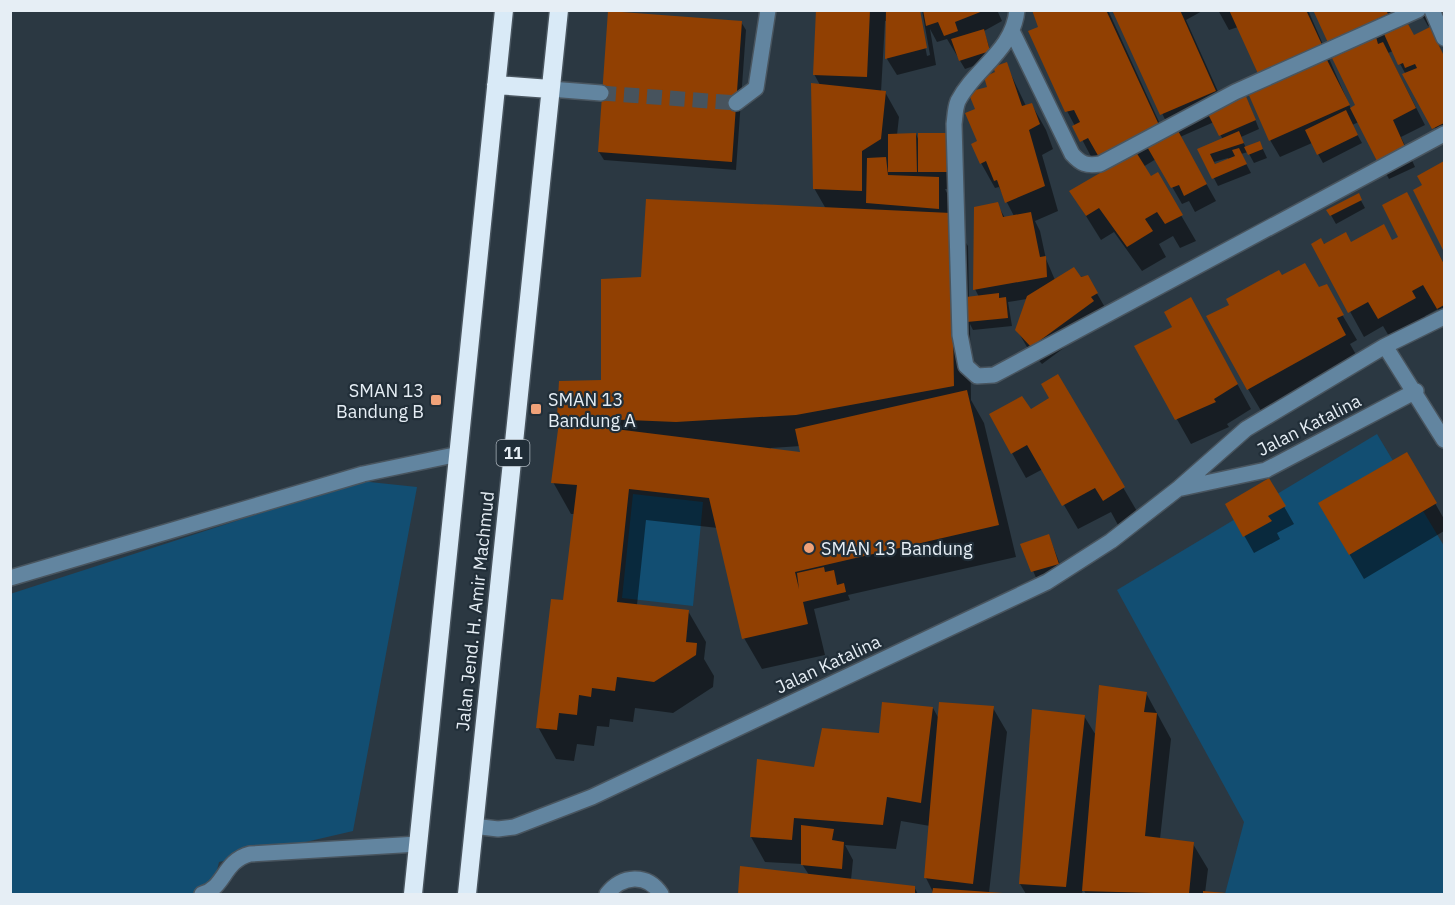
<svg xmlns="http://www.w3.org/2000/svg" width="1455" height="905" viewBox="0 0 1455 905" font-family="'IBM Plex Sans',sans-serif">
<rect width="100%" height="100%" fill="#2b3842"/>
<path fill="#124e72" d="M1377,434l67,112v348h-219l19,-72 -127,-232z
M360,481l57,6 -64,344 -134,31 -8,32h-200l-1,-300z
M633,494l70,8 -10,104 -71,-8z"/>
<path fill="#0007" fill-rule="evenodd" d="M817,10h101l9,46 3,-1 -8,-45h75l5,11 -18,10 9,28 -28,10 -18,-30 -10,3 -7,-13 6,36 -39,10 -10,-16v-38h-2l-4,71h4l14,25 -2,18 19,-1 3,7 31,-7 10,55h-15l3,6v20l20,31 1,52 10,-1 -4,-8 22,-85 8,14 9,-2 -15,-29 -4,1 -14,-25 -4,-53 20,-37 9,-9 20,42 6,-1 14,25 7,19 -11,6 16,56 -23,10 5,10 6,28 9,21 32,-4 20,35 -4,8 -61,45 -15,-17 -10,-17 10,-31 -19,3 4,24 -39,4 -3,-6 1,76 13,23 32,134 -168,38 2,5 -36,9 11,46 -63,14 -18,-31 -26,-110 -72,-8 -9,85 51,6 18,31 -2,17 10,17 -1,11 -40,26 -38,-5 -2,14 -23,-3 -1,8 -12,-1 -3,20 -17,-2 -3,17 -18,-2 -18,-32 26,-126 11,-87h-4l-18,-32 10,-58 -4,-8 43,-34 41,-103 183,-70 -12,-21 6,-103 -6,-11zM801,446l1,8 -31,-4v-2z
M1033,10h75l57,125 6,-3 -58,-122h91l-18,10 38,85 25,-1 10,25 -18,8 5,11 14,-5 7,15 -13,5 -6,-11 -7,2 10,19 -33,13 -19,-37 24,-9 -9,-18 -34,15 36,64 -21,11 -6,-11 -7,3 -26,-45 -13,8 7,11 7,-4 39,67 -16,7 -7,-12 -14,8 7,13 -24,14 -28,-39 -13,8 -30,-48 37,-22 -5,-7 -7,3 -29,-55zM1228,158l1,2 -14,5 -1,-3z
M1218,10h90l43,99 6,-3 -42,-96h79l-5,4 8,16 42,16 5,12v86l-51,-93 -5,2 37,72 -24,12 14,30 -26,12 -30,-57 -7,3 10,18 -39,20 -11,-20 -32,14 -10,-17 -3,-53 -29,-60 -9,3z
M1419,10h25v15l-4,-5 -12,6z
M741,22l5,8 -10,140 -132,-10 -5,-8z
M1444,163v85l-29,-58 9,-4 -5,-10z
M1407,194l37,70v55l-6,-10 -13,7 4,7 -36,20 -10,-17 -19,11 -51,-93 79,-2 8,-5z
M1358,195l7,13 -29,16 -8,-14z
M1282,277l58,34 17,29 -7,4 9,16 -96,54 -15,-25z
M1204,323l47,86 -24,15 2,3 -38,17 -55,-97 38,-20z
M1058,376l80,137 -20,12 -7,-13 -33,17 -35,-60 -17,9 -14,-25 18,-42 21,-12z
M1407,454l37,65v12l-80,48 -44,-75z
M1269,480l25,44 -17,9 3,6 -26,14 -27,-48z
M1049,536l14,36 -26,8 -15,-35z
M1146,693l25,46 -11,100 33,5 15,25 -3,24 22,1h-141l-3,-5 -1,5h-56l-6,-10 64,-168 13,21z
M933,708l6,11 54,-11 14,24 -18,161 23,1h-78l-8,-16 4,-52 -29,-5 -5,28 -51,-4 8,15 -2,20 63,7 4,7h-178l2,-26 67,7 -7,-11 -37,-2 -14,-25 7,-77 57,8z"/>
<path fill="#914002" d="M816,10h54l-3,67 -54,-2z
M886,10h34l7,38 -42,11z
M923,10h60v1l-28,11 3,9 -14,5 -6,-14 -12,4z
M1032,10h74l53,115 -59,34 -12,-21 -8,4 -8,-16 8,-4 -6,-12 -9,2 -37,-81 10,-4z
M1112,10h68l36,81 -56,24z
M1229,10h77l18,39 -64,29z
M1313,10h73l2,4 -11,5 3,7 -50,21z
M608,11l134,10 -10,141 -134,-10z
M1408,24l6,11 16,-8 14,29v67l-12,6 -30,-55 15,-6 -2,-4 -10,4 -2,-5 -5,2 -14,-31z
M984,29l6,22 -31,10 -8,-22z
M1376,37l2,7 5,-2 33,66 -23,12 13,29 -28,14 -28,-55 5,-3 -23,-47z
M1327,60l23,45 -81,36 -21,-48z
M1007,62l15,44 10,-3 8,21 -11,6 16,56 -40,17 -8,-23 -3,1 -8,-20 -6,3 -9,-20 6,-3 -12,-28 10,-4 -7,-17 19,-5 -3,-10 11,-5 -2,-5z
M811,83l75,8 -5,48 -19,12v40l-49,-2z
M1245,94l11,26 -37,16 -13,-26z
M1346,110l12,25 -41,20 -12,-25z
M1176,127l31,57 -23,12 -5,-11 -8,3 -25,-43z
M1239,131l5,12 -34,11 5,10 20,-8 -3,-6 7,-2 8,16 -35,15 -15,-30z
M916,133l1,39h-29v-38z
M918,133h33v39h-33z
M1260,141l3,8 -15,6 -4,-8z
M1136,152l15,24 7,-4 25,43 -18,9 -8,-12 -12,7 8,12 -26,16 -28,-39 -13,8 -17,-25z
M886,157l2,18 51,2v32l-73,-6 1,-45z
M1444,161v91l-31,-62 9,-5 -5,-9z
M1407,192l37,72v41l-7,4 -14,-24 -11,6 4,7 -38,21 -10,-17 -20,11 -37,-69 10,-6 3,6 22,-12 5,10 33,-18 8,16 6,-3 -16,-32z
M1359,193l3,7 -32,16 -4,-6z
M646,199l305,14 3,173 -158,29 -120,7 -119,-5 2,-36 42,-1v-101l40,-2z
M998,202l5,15 28,-5 9,45 6,-1 1,21 -74,13 1,-83z
M1305,263l14,24 8,-3 17,31 -7,3 9,17 -99,55 -41,-74 23,-11 -3,-6 53,-29 3,5z
M1074,267l7,10 7,-2 10,18 -7,4 3,4 -63,46 -16,-17 12,-34z
M999,293v5l7,-1 2,21 -41,4 -1,-25z
M1191,297l47,87 -24,15 2,3 -41,18 -41,-74 38,-19 -8,-15z
M1058,374l67,113 -22,14 -8,-13 -33,18 -35,-61 -16,9 -22,-40 33,-18 9,13 18,-11 -8,-14z
M967,390l32,135 -204,47 4,17 -2,-16 27,-6 1,5 9,-2 3,15 7,-2 2,9 -43,10 5,22 -66,15 -33,-141 -80,-9 -12,113 72,8 -3,32 11,1 -1,12 -42,27 -37,-5 -2,14 -23,-3 -1,9 -12,-2 -2,20 -18,-2 -2,17 -21,-2 15,-129 12,1 14,-115 -26,-2 8,-61 241,30 -5,-23z
M1407,452l30,51 -88,52 -31,-52z
M1269,478l17,28 -18,10 4,5 -29,16 -18,-33z
M1049,534l10,30 -28,8 -11,-28z
M1099,685l48,7 -3,20 13,1 -12,123 49,6 -5,52 -107,-3z
M882,702l51,5 -12,96 -34,-6 -4,28 -89,-7 -2,22 -42,-3 7,-78 57,8 8,-39 57,5z
M939,702l55,4 -21,178 -49,-6z
M1032,709l53,6 -19,172 -47,-3z
M801,825l33,4 -2,11 12,2 -2,27 -41,-4z
M740,866l175,20v8h-177z
M933,888l70,5v1h-71z
M1203,891l23,2v1h-23z"/>
<g fill="none" stroke-linecap="round" stroke-linejoin="round">
<path stroke="#47535d" stroke-width="15" stroke-dasharray="15 8" stroke-linecap="butt" d="M601,93l135,10"/>
<defs>
<path id="minor" d="M1017,10c-4,41 -42,58 -59,91 -3,7 -3,16 -4,23l6,211 6,31 11,10 17,-1 450,-241
M1432,10l12,28
M1012,31l60,123c9,10 14,12 28,10l135,-72 183,-82
M550,89l51,4
M736,103l20,-15 12,-78
M1385,346l59,94
M1182,488l84,-18 150,-79
M10,578l353,-104 96,-20
M473,826l25,3 16,-2 78,-30 455,-215 64,-41 68,-53 67,-59 139,-83 59,-29
M202,894c23,-6 21,-33 48,-40l168,-10
M607,894c15,-19 40,-21 54,0"/>
<path id="highway" d="M496,85l54,4
M413,894l91,-884
M467,894l92,-884"/>
</defs>
<use href="#minor" stroke="#49555f" stroke-width="18"/>
<use href="#highway" stroke="#49555f" stroke-width="21"/>
<use href="#minor" stroke="#6285a0" stroke-width="15"/>
<use href="#highway" stroke="#d9eaf7" stroke-width="18"/>
</g>
<g fill="#f0a279" stroke="#212e38" stroke-width="2">
<rect x="430" y="394" width="12" height="12" rx="3"/>
<rect x="530" y="403" width="12" height="12" rx="3"/>
<circle cx="809" cy="548" r="6"/>
</g>
<g text-anchor="middle" dominant-baseline="central" stroke-width="4.5" stroke-linejoin="round" paint-order="stroke">
<rect fill="#212e38" stroke="#abb4bc" stroke-width="1.5" x="496.5" y="440" width="33" height="26" rx="4.5"/>
<g font-size="16" font-weight="bold" fill="#e6eef5">
<text x="513" y="453">11</text>
</g>
<g font-size="18" fill="#e6eef5" stroke="#212e38" text-anchor="start">
<text x="424" y="390" text-anchor="end">SMAN 13<tspan x="424" dy="21">Bandung B</tspan></text>
<text x="548" y="399">SMAN 13<tspan x="548" dy="21">Bandung A</tspan></text>
<text x="821" y="548">SMAN 13 Bandung</text>
</g>
<g font-size="18" fill="#e6eef5" stroke="#212e38">
<text transform="translate(1309 425) rotate(-27)">Jalan Katalina</text>
<text transform="translate(475 611) rotate(-84)">Jalan Jend. H. Amir Machmud</text>
<text transform="translate(828 664) rotate(-25)">Jalan Katalina</text>
</g>
</g>
<rect width="1455" height="905" fill="none" stroke="#e6eef5" stroke-width="24"/>
</svg>
